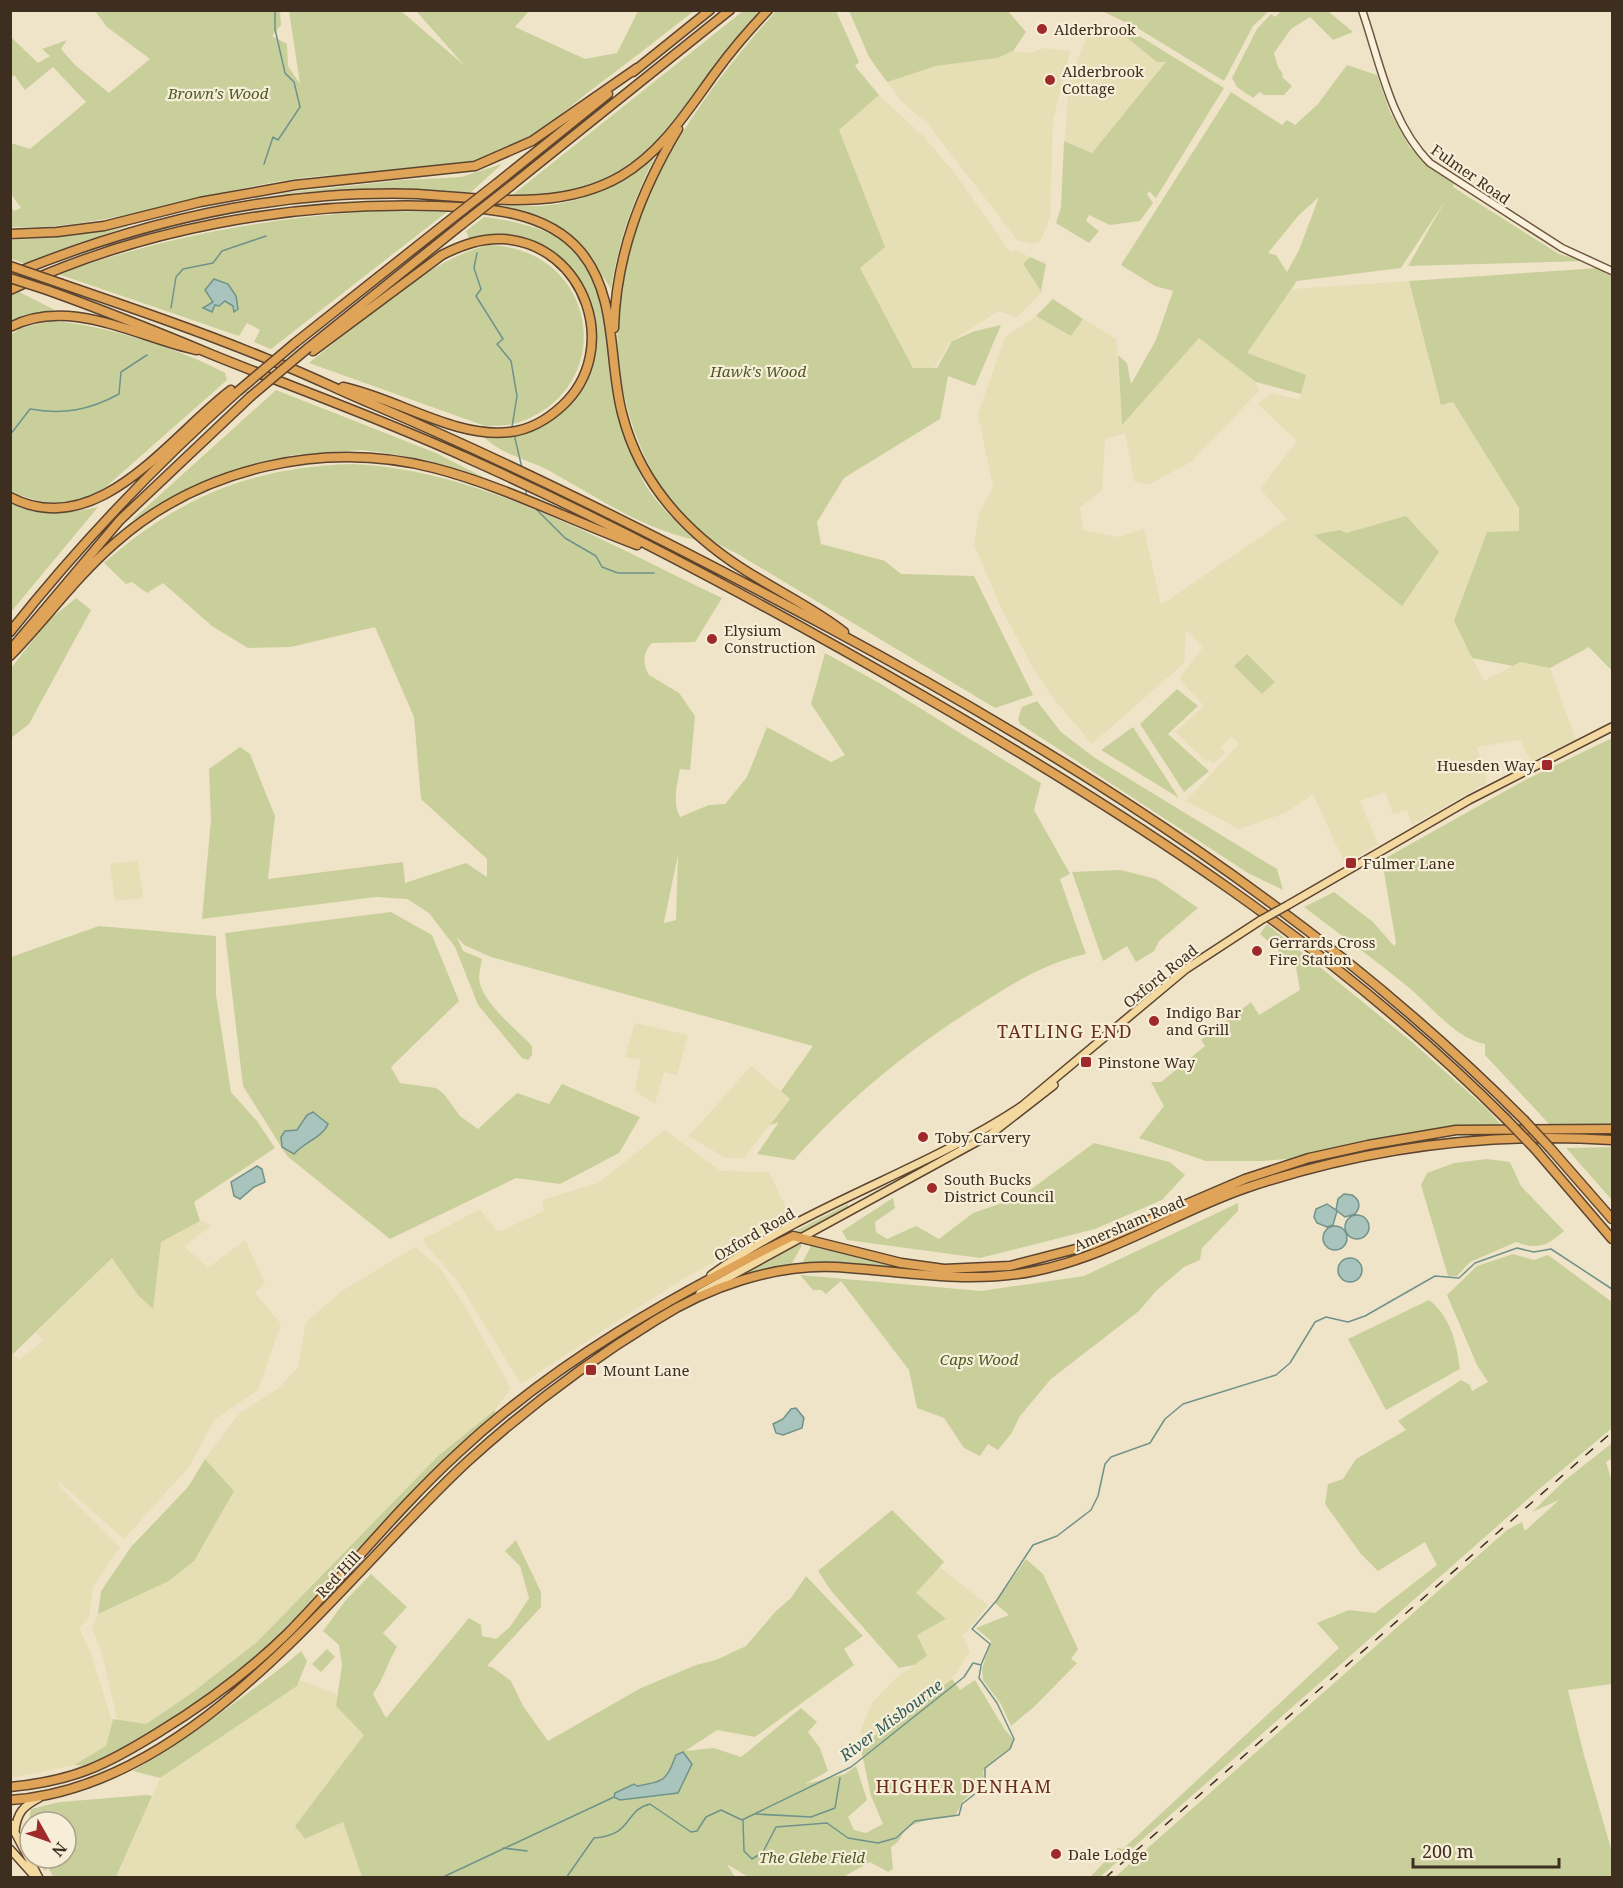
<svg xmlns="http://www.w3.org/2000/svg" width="1623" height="1888" viewBox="0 0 1623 1888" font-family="'Noto Serif',serif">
<rect width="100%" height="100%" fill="#f0e4c8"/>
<path fill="#e6deb5" d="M1092,21l29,12 36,29h10l-75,91 -27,-12 3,-53z
M1043,48l27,3 -17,69 -3,98 -10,24 -7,2 -16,-4 -89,-116 -26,-22 -15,-20 49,-16 61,-8 16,-7 18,2z
M879,95l46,43 31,37 55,78 3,-3 16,7 -7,8 19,27 -25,25 -19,-6 -48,31 -16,26h-21l-53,-100 -21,-138z
M1409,281l32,124 12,-3 66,106v23l-32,2 -33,89 30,59 36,-19 30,6 26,72 -45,22 -11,-22 -43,7 10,36 -75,42 -5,-15 -14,4 -8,-22 -25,9 18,43 -33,20 -32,-70 -28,19 -46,16 -53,-28 53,-57 -8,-8 -10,11 5,6 -13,10 -4,-3 -2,2 -32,-30 29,-26 -25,-27 24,-32 -17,-17 -2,33 -92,81 -39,-46 -19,-28 -34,-64 -26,-62 5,-30 14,-27 -15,-73 27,-77 31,-21 35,20 12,-17 33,20 6,85 77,-86 57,44 3,9 -68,71 -43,23 -14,-4 -9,-48 -20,6 -3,51 -22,17 3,23 36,7 25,-8 17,76 126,-86 -27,-30 37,-48 -39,-37 13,-11 29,7 5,-25 -59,-22 46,-64z
M138,861l5,37 -28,3 -5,-37z
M635,1023l53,12 -11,40 -13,-3 -9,32 -20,-13 6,-31 -16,-3z
M751,1066l39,33 -46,59h-19l-36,-22z
M665,1130l56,41 48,1 23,48 -111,60 -160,104 -63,-102 -36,-42 58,-31 18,23 46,-21 -2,-11 56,-17z
M200,1221l12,4 -28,21 24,22 37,-28 20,43 -10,10 26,31 -23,66 -44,30 -25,47 -65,72 -67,-59 4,8 59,59 -27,40 -4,31 -10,10 12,25 21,69 -5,24 -33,19 -63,13 -1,-427 9,9 24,-19 -7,-8 77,-76 25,38 23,-53z
M415,1247l25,21 24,37 47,83 -16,22 -57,46 -181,186 -64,50 -48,32 -28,-4 -14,-63 -11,-29 6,-14 69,-32 67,-91 -29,-32 35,-46 40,-26 18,-20 8,-45 36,-31z
M939,1567l49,38 -25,31 7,16 -17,25 -69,50 -23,22v-19l11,-27 23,-24 31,-23 -9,-21 28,-15 -29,-27z
M300,1680l38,15 -2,11 28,29 -69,91 11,13 37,-17 19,55 -246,1 44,-100 137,-92z"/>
<path fill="#c9cf9b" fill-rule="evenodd" d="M1100,10h169v1l-16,15 -29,55 -85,-52z
M1282,10l46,1 25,21 -20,8 -23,-23 -19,12 -17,24 4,14 5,7 -1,3 10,9 -8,9h-20l-4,-3 -7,6 -16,-11 -5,-9 25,-49 14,-15 4,3z
M95,11h185l1,14 -9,11 15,8 1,22 12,18 -11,-73h112l64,55 -49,-55h113l-14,16 70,32 32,-6 21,-42h56c-36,28 -72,56 -108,83 -27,22 -54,44 -87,58 -54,24 -137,19 -197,26 -95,12 -198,53 -291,49l-1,-21 4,5 7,-3 -10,-14v-51l19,6 56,-47 -33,-35 -28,23 -11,-15 -3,3v-41l27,26 12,-7 -8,-7 25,-9 -6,9 14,16 34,28 41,-34 -43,-32z
M743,11h20c-12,13 -26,25 -37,40 -66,85 -93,147 -215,145z
M776,11h60l23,51 -4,4 24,29 -40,35 46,117 -25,21 53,100h24l15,-27 23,-10 26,-6 -26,61 -27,-10 -8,43 -96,59 -27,44 4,22 64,17 16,13 73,2 59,119 -38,13 -259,-155c-45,-19 -76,-60 -95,-105 -70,-167 27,-316 135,-437z
M849,11h159l18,21 -13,19 -16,7 -61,8 -49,16 -18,-25z
M1121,33l20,4 83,51 -68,110 -7,-7 -2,3 6,9 -13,18 -30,4 -21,-10 -3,6 13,10 -10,12 -33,-20 5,-16 3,-66 28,12 74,-91h-9z
M1347,65l30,10 13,37 20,36 44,34 -1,5 106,67 24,7 -175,5 37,-65 -44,67 -104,13 -50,72 59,22 -5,19 -45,-12 -57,-44 -77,87 -4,-70 9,8 4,21 25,-44 17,-49 -18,-5 -34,-21 110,-173 51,33 5,-5 8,5 23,-21zM1319,197l-20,53 -12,22 -11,-17 -8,-2 31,-38z
M655,157c-22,43 -37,85 -44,132 -20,-32 -35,-58 -72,-72 -13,-5 -29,-5 -41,-10 14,-2 28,-1 42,-1 43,-3 83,-21 115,-49z
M502,164l-31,28 -114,-3 -84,5 130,-14 58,-3z
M384,211l63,1 -176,137 -17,-7 6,-12 -13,-7 -8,13 -181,-62c106,-37 214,-58 326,-63z
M484,217c75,9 111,32 123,110 5,32 3,64 13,95 7,20 16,46 26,64 13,20 33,39 50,54 -51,-10 -96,-41 -141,-66 -23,-14 -53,-18 -72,-38 161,7 142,-228 -14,-197l-3,-8z
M131,222l-3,4 -102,38 -15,-5v-19l49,-3z
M489,245c111,4 130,145 28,178 -10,3 -21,3 -32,3l-176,-63c48,-37 122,-106 180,-118z
M1030,257l16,7 -5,27 -18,-27z
M1598,268l14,6v397l-23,-24 -39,21 -30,-6 -7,4 -41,-8 -18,-37 33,-89 32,-1v-23l-66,-106 -12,3 -32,-124z
M19,292l36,18 -26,5 -18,8 -1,-27z
M1053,299l30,20 -12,17 -35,-20z
M51,321c50,3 131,28 174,52l2,7 -128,113 -29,10 -29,-1 -28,-9 -2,-2 -1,-156 11,-7z
M276,390l160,63 47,24 -84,-22 -37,-5 -70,5 -74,20 -87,46z
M352,464c128,5 256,80 370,134l-27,44 -43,1c-9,9 -10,21 -3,32l30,18 16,23 -5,54 -10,-1c-3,17 -8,32 0,48l29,-12 16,-1 22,-27 20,-50 64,35 14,-7 -34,-51 14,-51 56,31 160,99 -7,27 36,64 -10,5 26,75c-41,9 -72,29 -107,51 -71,45 -129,92 -185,155l-37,-6 22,-32 -9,3 20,-26 -9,-8 32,-45 -322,-89 -27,-12 -7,-8 6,14 19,8c-1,6 -3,13 -3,19 1,23 38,52 53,68v9l-4,5 -6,-2 -44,-53 -23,-58 -26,-34 -22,-14 -31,-2 -174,22 9,-100 -2,-50 31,-22 10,7 25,62 -7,63 135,-17 2,21 61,-20 21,14v-18l-66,-60 -7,-82 -39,-90 -84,20 -43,1 -36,-22 -49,-43 -16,10 -15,-11 -6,2 -22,-21c75,-66 148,-96 248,-99zM678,855l-2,65 -12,3v-1z
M11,502c29,14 55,12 87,5l-87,105z
M1406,516l33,36 -37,54 -88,-71 26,-5 6,3z
M76,598l15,12 -62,114 -18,14v-70l38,-48z
M1247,654l28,28 -13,12 -28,-28z
M1177,689l21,17 -30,28 41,37 -25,21 -44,-68z
M1037,701l24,31 34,26 182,111 6,21 -35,-17 -228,-149 -2,-5 4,-12z
M1133,727l46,71 -78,-48z
M1612,738v388l-63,-2 -64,-69v-11c-29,-5 -55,-39 -77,-57 -34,-28 -70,-54 -104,-80l30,-15 39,30 21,24 2,-3 -14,-83 143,-80z
M1121,870l35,9 42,29 -39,33 -5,10 -18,11 -9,-16 -24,15 -31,-89z
M391,912l41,23 27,66 -68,66 9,16 36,5 8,6 16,22 18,13 39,-36 32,11 13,-20 78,33 -21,36 -59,31 -44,-6 -126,61 -103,-83 -44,-70 -18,-153z
M1267,924l145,118 75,67 15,17 -203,32 -37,3h-56l-67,-23 25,-32 -13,-24h10l44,-36 -4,-6 50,-38 8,13 41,-25 -4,-23 -36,-33z
M99,926l117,10v59l15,97 26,29 18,27 -81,54 6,19 -39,21 -8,67 -15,-14 -26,-37 -99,96 -3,-3 1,-394z
M1094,1143l76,19 15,13 -23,25 -67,29 -115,29 -133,-18 -5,-9 51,-33 2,10 -20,14 1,10 11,7 29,-13 23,13 34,-26 49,-17z
M1612,1147v53l-46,-52z
M1487,1159l23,3 11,24 43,45c-17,15 -26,19 -48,11l-46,20 -13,14h-9l-27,-91 6,-12 27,-10z
M1238,1203v8l-36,37 -2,12 -16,7 -28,24 -17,20 -88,68 -31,37 -9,18 -13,16 -10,-6 -8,12 -16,-8 -20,-30 -27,-10 -8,-38 -68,-89 -15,13 -5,-4h-8l-13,-15 181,16 103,-15z
M848,1204v4l-45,25 -10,-1z
M798,1243l4,2 -12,22 -59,12z
M811,1246l99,23 2,3 -111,-7z
M1513,1254l21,6 14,-5 64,47v126l-75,63 -437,386h-10l28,-29 5,1 216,-201 -22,-25 32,-13 26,3 62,-48 -12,-23 -47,29 -17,-17 -36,-50 3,-20 15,-5 13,-20 50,-29 -8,-9 63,-41 9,5 2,6 16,-9 -11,-17 -30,-70 30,-29z
M1429,1300c22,17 27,42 31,69l-74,41 -38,-71z
M495,1410v8l-142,135 -57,64 -44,43 -64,50 -56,33 -41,23 -17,-1 32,-19 7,-27 33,5 47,-32 64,-50 181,-186z
M1612,1443v15l-6,4 6,20v202l-44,6 16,65 28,97v25h-497l392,-347 15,-8 3,9 34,-31 -27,12 32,-31z
M205,1459l29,32 -40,70 -27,21 -69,32 3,-23 30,-44 57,-60z
M892,1510l52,52 -28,31 30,26 -29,16 10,21 -13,9 -15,3 -67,-76 -14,-21z
M516,1540l25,52v15l-54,59 5,1 19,14 12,25 25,35 93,-53 55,-23 20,-5 30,-14 30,-35 15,-13 15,-22 57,60 -19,13 10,16 -99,72 -38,-7 -32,21 29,-3 27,9 60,-49 16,14 -9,10 12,16 8,23 -23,13 40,-10 11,-8 11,34 -19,17 6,13 12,3 17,-9 -12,-28 -10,-47 23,-22 68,-48 8,11 15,-10 30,50 8,9 -1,8 -23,18 -6,7 2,9 -22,20 -8,15c-15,3 -37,3 -48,13 -8,7 -4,11 -16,18l2,22 -5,3 -18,-10 -27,15h-95l-21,-13 8,13h-373l-19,-55 -38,17 -10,-13 69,-91 -28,-29 6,-41 -3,-20 -16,-14 22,-30 26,-27 36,33 -24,26 14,14c-10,16 -13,32 -24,47l13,24 83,-100 12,7 1,11 14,3 14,-12 19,-29 -9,-32 -15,-15z
M1026,1559l17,15 35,75 -7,10 6,4 -43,44 -23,19 -10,-22 -18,-24 -1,-11 9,-28 -15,-13 33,-13 -14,-12z
M327,1649l8,8 -14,15 -9,-8z
M301,1651l6,10 -10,25 -137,92 -27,-7c59,-37 115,-75 168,-120z
M146,1795l6,1 -36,81h-63l-5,-10 -3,4 -7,-13h28v-36h-36v21l-4,-8 5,-26 29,-7z"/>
<path fill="#a9c4bc" stroke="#6f938a" stroke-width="1.5" d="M214,279l14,5 8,12 2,13 -4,3 -1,-6 -8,-5 -6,5 -4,-1 -3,7 -9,-4 10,-6 -8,-12z
M313,1112l15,12c-5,13 -25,19 -34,30l-12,-7 -1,-10 4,-6 12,-1 10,-15z
M257,1166l5,3 3,13 -11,5 -14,12 -6,-3 -3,-14z
M1344,1194l8,1c8,5 9,12 3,19l-10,3 -8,-6 -4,14 -6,2 -10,-4 -3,-6 2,-8 11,-5 9,6 2,-11z
M1345 1227a12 12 0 1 1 24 0a12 12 0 1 1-24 0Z
M1323 1238a12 12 0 1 1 24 0a12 12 0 1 1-24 0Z
M1338 1270a12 12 0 1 1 24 0a12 12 0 1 1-24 0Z
M796,1408l8,10 -2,10 -19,7 -7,-2 -3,-9 10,-5 8,-10z
M683,1752l9,12 -14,29 -58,7 -6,-3 1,-4 19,-9 3,2c28,-5 29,-5 39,-31z"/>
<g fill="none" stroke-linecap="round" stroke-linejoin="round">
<path stroke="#6f938a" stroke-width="1.5" d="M264,164l9,-27 5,3 22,-33 -6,-25 -9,-9 -10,-44v-19
M477,253l-3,15 7,21 -5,7 27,43 -6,5 14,17 6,35 -5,31
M171,308l5,-31 7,-8 30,-6 9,-12 44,-15
M514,434l8,34
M10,435l20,-26c33,6 60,1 89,-15l2,-22 26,-17
M525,487l2,10
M535,508l30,30 31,18 6,11 16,6h36
M755,1814l56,3 24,-9 5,-30
M743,1821l1,30 8,8 11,-7 13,-25 51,-4 21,15 30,5 18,-5 19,-17 44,-6 3,-11 23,-18v-18l25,-19 4,-10 -17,-36 -18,-25 2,-12
M503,1848l24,3
M441,1878l173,-81
M566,1878l28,-40c40,-3 30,-28 56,-34l41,28 6,-1 9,-14 15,-7 21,10 109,-53 113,-90 9,-14 8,2 9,-21 -18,-15 25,-29 36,-55 24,-9 34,-26 7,-14 7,-32 6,-7 39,-14 15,-24 18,-15 93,-29 14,-12 25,-41 11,-5 22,5 17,-6 70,-40 24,2 16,-15 42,-15 17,4 17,-3 61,40"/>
<defs>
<path id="secondary" d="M1362,10c18,52 28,113 68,153l132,85 50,23"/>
<path id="primary" d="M1288,905l181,-105 143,-73
M711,1275c96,-70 213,-104 311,-169l164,-137 75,-49
M700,1293l291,-159 63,-49
M10,1823l29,55
M15,1831c2,-18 8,-25 24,-33
M10,1849l26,29"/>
<path id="highway" d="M633,72l77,-62
M496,184l112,-90
M512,185l218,-175
M10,234l47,-2 47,-6 96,-24 95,-17 180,-19 57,-25 105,-73
M10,275c102,-42 207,-71 316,-79 30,-2 61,-3 91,-2 68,4 142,18 204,-18 41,-24 67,-66 94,-103 16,-22 34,-43 53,-63
M62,284c70,24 140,48 208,76 35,13 68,30 102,44 157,67 309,144 459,225 249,134 492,289 693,491
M10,290c131,-62 280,-88 425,-84 50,2 111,4 146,46 37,45 27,108 41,161 19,77 73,129 139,167 28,17 58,32 83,52
M47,290c56,20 111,42 166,65 84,34 169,64 252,102 157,70 310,153 460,240 208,120 412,252 582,423
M10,327c59,-31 127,10 186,23
M614,328c2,-73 27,-137 64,-199
M295,343l150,-119
M308,348l153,-123
M313,351l129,-96c20,-10 39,-17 61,-16 83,5 119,112 59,167 -14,13 -33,24 -52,26 -54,7 -114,-34 -167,-45
M10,497c88,46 160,-61 221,-107
M10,632c69,-87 144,-166 227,-240
M11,649l109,-129 130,-123
M10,656c36,-37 66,-79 105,-113 86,-76 209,-103 319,-75 70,18 135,52 203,77
M1550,1148l62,71
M1535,1149l77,90
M10,1787c64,-6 96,-22 149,-55 46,-28 90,-61 128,-98 58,-59 110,-125 171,-181 98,-92 216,-158 335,-217l108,27 43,6 66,-3 81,-21 154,-66 64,-21 59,-13 88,-15 156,-1
M10,1800c187,-12 331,-221 457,-338 58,-53 122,-101 189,-142 52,-33 118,-56 180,-53 67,4 133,18 199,4 75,-15 139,-58 211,-83 118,-40 243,-56 366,-48"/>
</defs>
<use href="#secondary" stroke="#6f573f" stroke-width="9"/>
<use href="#primary" stroke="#5b4430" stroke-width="10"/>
<use href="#highway" stroke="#5b4430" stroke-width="11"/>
<use href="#secondary" stroke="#faf1dc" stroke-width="6"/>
<use href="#primary" stroke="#f3d9a0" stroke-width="7"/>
<use href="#highway" stroke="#e0a458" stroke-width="8"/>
<path stroke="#3d2e20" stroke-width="1.5" stroke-dasharray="10 10" stroke-linecap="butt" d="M1105,1878l507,-446"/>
<defs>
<path id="primary-bridge" d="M1261,920l27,-15"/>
<path id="highway-bridge" d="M445,224l51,-40
M461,225l51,-40
M10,266l52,18
M10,278l37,12
M237,392l58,-49
M250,397l58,-49
M1507,1120l28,29
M1524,1120l26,28"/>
</defs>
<use href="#primary-bridge" stroke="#5b4430" stroke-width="10" stroke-linecap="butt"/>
<use href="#highway-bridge" stroke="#5b4430" stroke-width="11" stroke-linecap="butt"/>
<use href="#primary-bridge" stroke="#f3d9a0" stroke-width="7"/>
<use href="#highway-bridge" stroke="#e0a458" stroke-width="8"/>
</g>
<g fill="#9e2a2b" stroke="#f7eed8" stroke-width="2">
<circle cx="1042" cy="29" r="6"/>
<circle cx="1050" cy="80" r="6"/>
<circle cx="712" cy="639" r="6"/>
<rect x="1541" y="759" width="12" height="12" rx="3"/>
<rect x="1345" y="857" width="12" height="12" rx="3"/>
<circle cx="1257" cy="951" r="6"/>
<circle cx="1154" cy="1021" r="6"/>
<rect x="1080" y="1056" width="12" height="12" rx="3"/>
<circle cx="923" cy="1137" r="6"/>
<circle cx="932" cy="1188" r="6"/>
<rect x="585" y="1364" width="12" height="12" rx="3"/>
<circle cx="1056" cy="1854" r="6"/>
</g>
<g text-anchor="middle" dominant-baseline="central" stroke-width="4.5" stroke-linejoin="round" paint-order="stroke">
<g font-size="15" fill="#3d2e20" stroke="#f7eed8" text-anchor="start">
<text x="1054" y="29">Alderbrook</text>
<text x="1062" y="71">Alderbrook<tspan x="1062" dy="17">Cottage</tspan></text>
<text x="724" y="630">Elysium<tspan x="724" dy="17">Construction</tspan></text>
<text x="1535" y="765" text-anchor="end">Huesden Way</text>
<text x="1363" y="863">Fulmer Lane</text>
<text x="1269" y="942">Gerrards Cross<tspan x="1269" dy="17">Fire Station</tspan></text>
<text x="1166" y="1012">Indigo Bar<tspan x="1166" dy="17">and Grill</tspan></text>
<text x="1098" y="1062">Pinstone Way</text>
<text x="935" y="1137">Toby Carvery</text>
<text x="944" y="1179">South Bucks<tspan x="944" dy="17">District Council</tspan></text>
<text x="603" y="1370">Mount Lane</text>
<text x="1068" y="1854">Dale Lodge</text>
</g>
<g font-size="15" font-style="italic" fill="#4d5a26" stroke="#f7eed8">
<text x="218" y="93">Brown's Wood</text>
<text x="758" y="371">Hawk's Wood</text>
<text x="979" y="1359">Caps Wood</text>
<text x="812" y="1857">The Glebe Field</text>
</g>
<g font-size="15" fill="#3d2e20" stroke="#f7eed8">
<text transform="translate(1471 174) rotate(35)">Fulmer Road</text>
<text transform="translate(1160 976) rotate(-39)">Oxford Road</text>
<text transform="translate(1129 1223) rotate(-23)">Amersham Road</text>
<text transform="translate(754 1234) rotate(-30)">Oxford Road</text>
<text transform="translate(338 1574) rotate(-47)">Red Hill</text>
</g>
<g font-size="16" font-style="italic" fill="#2f5d5a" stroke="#f7eed8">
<text transform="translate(891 1720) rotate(-37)">River Misbourne</text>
</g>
<g font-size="18" letter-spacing="1.5" fill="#6b2e1e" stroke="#f7eed8">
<text x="1065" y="1031">TATLING END</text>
<text x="964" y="1786">HIGHER DENHAM</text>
</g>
</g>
<rect width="1623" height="1888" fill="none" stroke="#3d2e20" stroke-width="24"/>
<g transform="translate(48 1840) rotate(130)"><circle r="28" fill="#f7eed8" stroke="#ada18e" stroke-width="1.5"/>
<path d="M0-4.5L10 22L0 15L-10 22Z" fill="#9e2a2b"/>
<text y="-9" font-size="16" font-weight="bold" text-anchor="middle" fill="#3d2e20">N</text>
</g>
<path d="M1413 1858v9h146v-9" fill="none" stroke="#3d2e20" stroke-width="3"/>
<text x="1422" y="1858" font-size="18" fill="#3d2e20" stroke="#f7eed8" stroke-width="4.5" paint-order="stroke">200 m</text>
</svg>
